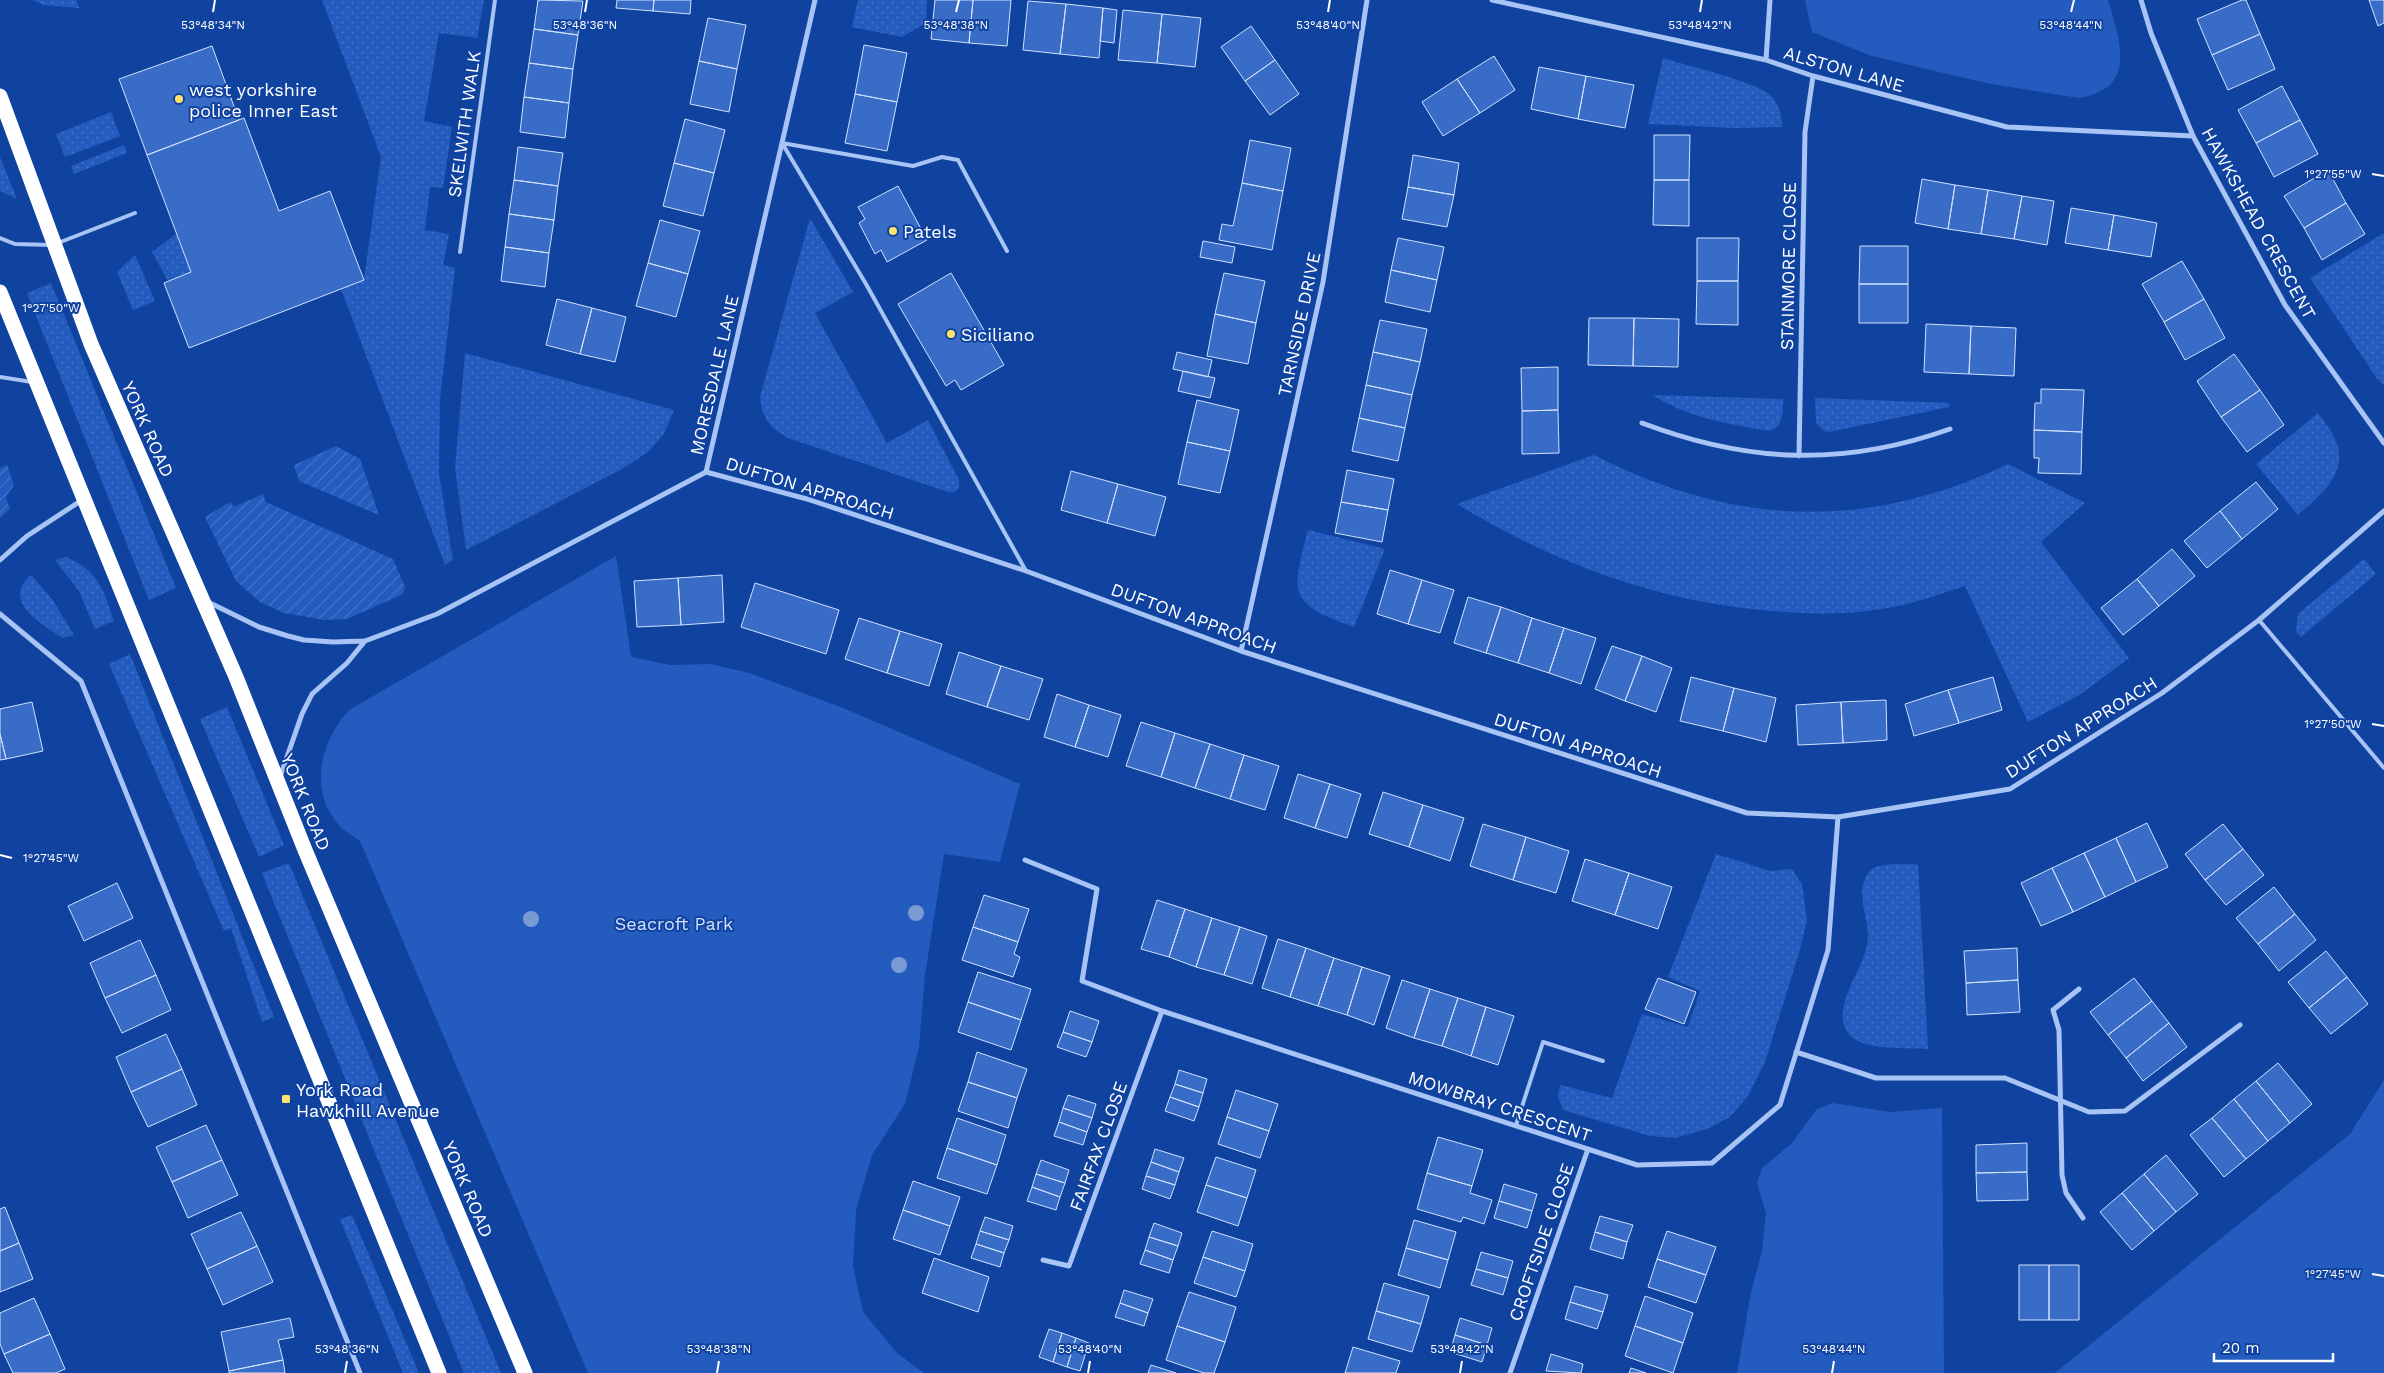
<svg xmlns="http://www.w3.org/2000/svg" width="2384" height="1373" viewBox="0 0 2384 1373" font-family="'Work Sans',sans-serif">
<defs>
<pattern id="grass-dots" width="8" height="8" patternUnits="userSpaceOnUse" patternTransform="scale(1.25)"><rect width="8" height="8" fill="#235cbe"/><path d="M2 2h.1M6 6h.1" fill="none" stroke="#4474c8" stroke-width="1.8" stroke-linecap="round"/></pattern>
<pattern id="garden-furrows" width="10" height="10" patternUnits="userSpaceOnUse" patternTransform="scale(1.25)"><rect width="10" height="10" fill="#235cbe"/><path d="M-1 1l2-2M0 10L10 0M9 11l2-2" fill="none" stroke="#4474c8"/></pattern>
</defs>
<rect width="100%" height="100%" fill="#1043a0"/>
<path fill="url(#grass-dots)" d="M32,0h44l3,8 -35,-3z
M322,0h162l-7,38 -38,-5 -15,88 28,6 -9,61 -13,-1 -5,43 24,4 -6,31 12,3 -15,131 -1,75 14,86 -8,5 -104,-276 23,-10 17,-122z
M858,0h69l-1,23 -24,14 -50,-10z
M1663,58c22,7 93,24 107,37 9,9 12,19 12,32l-48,1 -86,-4z
M111,112l9,24 -55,21 -9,-23z
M124,145l3,8 -53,21 -3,-8z
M0,157l17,42 -17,-8z
M810,218l43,74 -38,21 72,130 41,-23 31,60v7l-4,5h-7l-160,-54c-19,-10 -26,-21 -28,-41z
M2384,233v152l-8,-8 -66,-99z
M176,234l15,38 -23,9 -16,-29z
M135,255l20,46 -22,9 -16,-38z
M51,283l125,305 -27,12 -122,-307z
M465,353l209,57 -10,24 -16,18 -26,17 -156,81 -11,-82z
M1653,395l130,4c0,15 0,35 -20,31 -38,-7 -77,-13 -110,-35z
M1815,398l134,5v4l-120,25 -5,-1 -8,-8z
M2318,413c6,8 13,17 17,26 16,34 -16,57 -37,76l-42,-51z
M1594,455c139,71 272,77 414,9l77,39 -44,39 88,116 -48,36 -53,28 -63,-136c-28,9 -55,19 -84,23 -36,6 -72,5 -109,2 -116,-10 -216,-47 -315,-107z
M1308,530l77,19 -31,78c-66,-24 -63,-32 -46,-97z
M66,557c33,14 37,32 48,64l-19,8 -16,-38 -24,-31z
M2364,559l12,15 -75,63 -5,-5 2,-18z
M31,575l21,24 22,36 -11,3c-20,-13 -63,-36 -32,-63z
M130,654l144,363 -12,5 -31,-94 -7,3 -115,-267z
M227,707l57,138 -25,12 -59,-138z
M1716,854l54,17 22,-2 10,15 5,37 -7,29 -35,112 -17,34 -18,21 -23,12 -32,9 -25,-2 -87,-26 -5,-14 2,-11 52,13 30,-84 46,13 12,-36 -32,-14z
M289,863l212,510h-37l-202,-500z
M1918,864l10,185c-44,-2 -107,5 -78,-62 7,-16 17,-32 18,-50 0,-21 -13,-44 0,-64 8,-12 37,-8 50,-9z
M352,1215l67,158h-16l-63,-154z"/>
<path fill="#235cbe" d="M1805,0h303c12,41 30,88 -29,98l-88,-14 -69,-16 -53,-13 -57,-23z
M616,556l15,101 39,8 41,-1 38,9 94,35 177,76 -20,78 -56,-8 -19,121 -6,72 -14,57 -33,51 -16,55 -3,56 10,46 34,41 27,20h-336l-228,-532c-7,-5 -16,-10 -22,-17 -30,-35 -17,-83 11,-114z
M2384,1080v293h-329l295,-239z
M1832,1103l59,9 51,-4 2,265h-207l14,-81 11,-41 4,-38 -9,-30 5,-15 30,-25 24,-33z"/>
<path fill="url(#garden-furrows)" d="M336,446l24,13 19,56 -80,-34 -5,-16z
M7,465l7,20 -8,12 4,12 -10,9v-50z
M263,494l3,8 127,57 12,28 -2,7 -56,25 -23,1 -40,-7 -24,-11 -24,-21 -31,-64 25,-15 4,5z"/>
<path fill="#396cc7" stroke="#d0e1fe" d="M538,0l45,1 -5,34 -44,-6z
M617,0h37l-1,11 -37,-3z
M654,0h37l-1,14 -37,-3z
M935,0h38l-4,43 -38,-4z
M973,0h38l-4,46 -38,-3z
M2242,0h4l14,34 -48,21 -15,-36z
M2369,0h15v23l-6,3z
M1028,1l38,3 -6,50 -37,-4z
M1066,4l37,4 -4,50 -39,-4z
M1103,8l14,2 -3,33 -14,-2z
M1123,10l39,4 -5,49 -39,-3z
M1162,14l39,4 -6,49 -38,-4z
M708,18l38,7 -9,44 -38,-8z
M1251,26l24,34 -30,21 -24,-34z
M534,29l44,6 -5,34 -44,-6z
M2260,34l15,35 -47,21 -16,-35z
M864,45l43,8 -10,49 -42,-8z
M212,46l27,74 -92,35 -28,-76z
M1494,56l21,34 -35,23 -23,-34z
M1275,60l24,34 -29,21 -25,-34z
M699,61l38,8 -8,43 -39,-8z
M529,63l44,6 -4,34 -45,-6z
M1539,67l47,9 -8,43 -47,-10z
M1586,76l48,9 -9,43 -47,-9z
M1457,79l23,34 -37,23 -21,-34z
M2282,86l18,34 -44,23 -18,-33z
M855,94l42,8 -10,49 -42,-8z
M524,97l45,6 -4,35 -45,-6z
M244,118l35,93 51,-20 34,89 -175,68 -25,-65 27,-11 -44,-117z
M685,119l40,11 -11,43 -40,-10z
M2300,120l18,34 -44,23 -18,-34z
M1654,135h36l-1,45h-35z
M1250,140l41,8 -8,43 -41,-8z
M518,147l45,6 -5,33 -44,-6z
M1413,155l46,8 -5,32 -46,-8z
M674,163l40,10 -11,43 -40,-10z
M2328,170l18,33 -42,25 -20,-32z
M1922,179l33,6 -7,44 -33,-6z
M514,180l44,6 -4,34 -45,-6z
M1654,180h35v46l-36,-1z
M1242,183l41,8 -11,59 -53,-10 3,-16 11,2z
M1955,185l33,5 -7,44 -33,-5z
M898,186l29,54 -40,22 -6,-12 -6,4 -16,-31 6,-4 -7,-12z
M1408,187l46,8 -7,32 -45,-8z
M1988,190l34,6 -8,43 -33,-5z
M2022,196l32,5 -7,44 -33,-6z
M2346,203l19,31 -43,26 -18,-32z
M2071,208l43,7 -6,35 -43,-7z
M509,214l45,6 -5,33 -44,-6z
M2114,215l43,8 -6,34 -43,-7z
M660,220l40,11 -12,43 -40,-11z
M1398,238l46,9 -7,33 -46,-10z
M1697,238h42l-1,43h-41z
M1203,241l32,6 -3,16 -32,-6z
M1860,246h48v38h-49z
M505,247l44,6 -4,34 -44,-6z
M2182,261l22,38 -40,23 -22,-38z
M648,263l40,11 -12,43 -40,-11z
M1391,270l46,10 -7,32 -45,-10z
M951,273l53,92 -43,25 -6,-10 -9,6 -48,-82z
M1224,273l41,8 -9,42 -41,-9z
M1697,281h41v44l-42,-1z
M1859,284h49v39h-49z
M557,299l35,9 -12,46 -34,-9z
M2204,299l21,39 -40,22 -21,-38z
M592,308l34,9 -11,45 -35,-8z
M1215,314l41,9 -8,41 -41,-8z
M1589,318h45l-1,48 -45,-1z
M1634,318l45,1 -1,48 -45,-1z
M1380,320l47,9 -7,33 -47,-10z
M1926,324l45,2 -2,48 -45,-2z
M1971,326l45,2 -2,48 -45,-2z
M1177,352l35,8 -4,17 -35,-8z
M1373,352l47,10 -8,33 -46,-10z
M2234,354l26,36 -39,27 -24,-36z
M1558,367v43l-36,1 -1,-43z
M1183,371l32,7 -5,20 -32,-7z
M1366,385l46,10 -7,33 -46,-10z
M2041,389l43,1 -2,42 -48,-2 1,-27h6z
M2260,390l24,35 -37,27 -26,-35z
M1197,400l42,10 -9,41 -43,-9z
M1558,410l1,43 -37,1v-43z
M1359,418l46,10 -7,33 -46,-10z
M2034,430l48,2 -1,42 -43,-1 1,-15h-5z
M1187,442l43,9 -10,42 -42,-9z
M1347,470l47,9 -6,31 -47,-8z
M1071,471l47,13 -11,39 -46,-13z
M2256,482l22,27 -36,30 -22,-28z
M1118,484l48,13 -11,39 -48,-13z
M1341,502l47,8 -6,32 -47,-9z
M2220,511l22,28 -35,29 -23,-27z
M2172,549l23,27 -36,30 -22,-27z
M1390,570l32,10 -14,44 -31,-10z
M722,575l2,47 -43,3 -3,-47z
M678,578l3,47 -44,2 -3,-46z
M2137,579l22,27 -36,29 -22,-27z
M1422,580l32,10 -14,43 -32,-9z
M755,583l84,27 -13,44 -85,-27z
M1468,597l33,10 -15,46 -32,-10z
M1501,607l31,11 -14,45 -32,-10z
M859,618l41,13 -13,42 -42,-14z
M1532,618l32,10 -15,45 -31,-10z
M1564,628l32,10 -15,46 -32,-11z
M900,631l42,13 -13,42 -42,-13z
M1612,646l30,10 -17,45 -30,-12z
M959,652l42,14 -14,41 -41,-13z
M1642,656l30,12 -16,44 -31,-11z
M1001,666l42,13 -14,41 -42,-13z
M1691,677l43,11 -11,43 -43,-10z
M1993,677l9,33 -43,13 -11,-33z
M1734,688l42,10 -10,44 -43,-11z
M1948,690l11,33 -45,13 -9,-32z
M1057,694l32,11 -14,42 -31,-10z
M1886,700l1,40 -44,3 -2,-41z
M32,702l11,49 -37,8 -6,-25v-25z
M1841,702l2,41 -45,2 -2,-40z
M1089,705l32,10 -13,42 -33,-10z
M1141,722l34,11 -14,44 -35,-11z
M1175,733l35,11 -15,44 -34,-11z
M0,734l6,25 -6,1z
M1210,744l34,11 -14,44 -35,-11z
M1244,755l35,11 -14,44 -35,-11z
M1298,774l32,10 -15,44 -31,-10z
M1330,784l31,10 -14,44 -32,-10z
M1383,792l40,13 -14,42 -40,-13z
M1423,805l41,13 -14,43 -41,-14z
M2147,823l21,44 -32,15 -20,-44z
M1483,824l43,13 -13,43 -43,-14z
M2223,824l20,25 -38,31 -20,-26z
M1526,837l43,14 -13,42 -43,-13z
M2116,838l20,44 -31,15 -21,-44z
M2243,849l21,26 -38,30 -21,-25z
M2084,853l21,44 -32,15 -21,-44z
M1585,859l44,14 -14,42 -43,-14z
M2052,868l21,44 -32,14 -20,-43z
M1629,873l43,14 -14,42 -43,-14z
M117,883l16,35 -49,23 -16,-35z
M2274,887l21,27 -37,30 -22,-26z
M984,895l45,14 -11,33 -45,-15z
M1157,900l28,9 -16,48 -28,-8z
M1185,909l27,9 -16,49 -27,-10z
M2295,914l21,26 -37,31 -21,-27z
M1212,918l28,9 -16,48 -28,-8z
M973,927l45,15 -4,12 6,3 -7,20 -51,-17z
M1240,927l27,9 -15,48 -28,-9z
M1278,939l28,9 -16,49 -28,-9z
M140,940l16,35 -51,23 -15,-35z
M1306,948l28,10 -16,48 -28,-9z
M2017,948l1,32 -52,3 -2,-32z
M2326,951l21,26 -38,31 -21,-26z
M1334,958l28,9 -15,48 -29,-9z
M1362,967l28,9 -16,49 -27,-10z
M978,972l53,17 -10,31 -53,-18z
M156,975l15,35 -49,23 -17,-35z
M2347,977l21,27 -37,30 -22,-26z
M1658,978l38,14 -12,32 -39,-15z
M2134,978l18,23 -44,34 -18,-23z
M1402,980l28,9 -16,49 -28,-10z
M2018,980l2,32 -53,3 -1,-32z
M1430,989l28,9 -16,48 -28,-8z
M1458,998l28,9 -15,49 -29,-10z
M2152,1001l17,22 -43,35 -18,-23z
M968,1002l53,18 -10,30 -53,-18z
M1486,1007l28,9 -16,49 -27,-9z
M1070,1011l29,10 -7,21 -29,-10z
M2169,1023l18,24 -44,34 -17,-23z
M1063,1032l29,10 -6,15 -29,-10z
M166,1034l16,35 -51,23 -15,-35z
M977,1052l50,17 -10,29 -49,-16z
M2278,1063l34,41 -22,19 -34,-42z
M182,1069l15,36 -49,22 -17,-35z
M1179,1070l28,9 -4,14 -28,-9z
M2256,1081l34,42 -22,18 -34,-42z
M968,1082l49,16 -9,30 -50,-17z
M1175,1084l28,9 -4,14 -29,-10z
M1236,1090l42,14 -9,27 -42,-14z
M1068,1095l28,9 -4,14 -29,-10z
M1170,1097l29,10 -5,14 -29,-10z
M2234,1099l34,42 -22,18 -34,-41z
M1063,1108l29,10 -5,14 -28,-10z
M1227,1117l42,14 -9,27 -42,-14z
M957,1118l49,17 -9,30 -50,-17z
M2212,1118l34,41 -22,18 -34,-42z
M1059,1122l28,10 -4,13 -29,-9z
M206,1125l16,35 -50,22 -16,-35z
M1438,1137l45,13 -11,36 -45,-13z
M2027,1143v29l-51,1v-28z
M947,1148l50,17 -10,29 -50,-16z
M1155,1149l29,9 -5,14 -28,-10z
M2166,1155l32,39 -22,18 -32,-38z
M1216,1157l40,13 -9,28 -41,-13z
M222,1160l16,35 -50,23 -16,-36z
M1041,1160l28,10 -4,13 -29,-9z
M1151,1162l28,10 -4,13 -29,-9z
M2027,1172l1,28 -51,1 -1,-28z
M1427,1173l45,13 -2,7 22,7 -8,24 -21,-7 -2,5 -44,-13z
M1036,1174l29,9 -5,14 -28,-10z
M2144,1174l32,38 -22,19 -32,-38z
M1146,1176l29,9 -5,14 -28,-10z
M913,1181l47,16 -10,29 -47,-16z
M1504,1184l33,10 -5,17 -33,-10z
M1206,1185l41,13 -9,28 -41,-14z
M1032,1187l28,10 -4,13 -29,-9z
M2122,1193l32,38 -22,19 -32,-38z
M1499,1201l33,10 -5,17 -33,-10z
M5,1207l14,36 -19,8v-42z
M903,1210l47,16 -10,29 -47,-16z
M241,1212l16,34 -50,23 -16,-35z
M1600,1216l33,9 -6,17 -32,-10z
M985,1217l28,9 -4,14 -29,-9z
M1414,1220l42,12 -8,28 -42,-12z
M1154,1223l28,10 -4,13 -29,-9z
M980,1231l29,9 -5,13 -28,-9z
M1212,1231l41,13 -8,27 -42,-14z
M1667,1231l49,16 -10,28 -49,-16z
M1595,1232l32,10 -4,17 -33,-10z
M1149,1237l29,9 -5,14 -28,-10z
M19,1243l14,36 -33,13v-41z
M976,1244l28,9 -4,14 -29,-9z
M257,1246l16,36 -50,23 -16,-36z
M1406,1248l42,12 -8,28 -42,-13z
M1145,1250l28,10 -4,13 -29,-9z
M1481,1252l32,9 -5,17 -32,-9z
M1203,1257l42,14 -9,26 -42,-14z
M934,1258l55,19 -11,35 -56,-19z
M1657,1259l49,16 -10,28 -48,-16z
M2019,1265h30v55h-30z
M2049,1265h30v55h-30z
M1476,1269l32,9 -5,17 -32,-10z
M1384,1283l45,13 -8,28 -45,-13z
M1575,1286l33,9 -5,17 -33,-10z
M1124,1290l29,9 -5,14 -28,-10z
M1189,1292l47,15 -11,35 -48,-16z
M1645,1296l48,17 -10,30 -48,-17z
M34,1298l16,36 -46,20 -4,-10v-31z
M1570,1302l33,10 -6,17 -32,-10z
M1120,1303l28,10 -4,13 -29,-9z
M1376,1311l45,13 -9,28 -44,-13z
M290,1318l4,19 -16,3 5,20 -54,11 -8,-39z
M1460,1318l32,10 -5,17 -32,-10z
M1177,1326l48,16 -11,31h-10l-38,-13z
M1635,1326l48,17 -10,30 -48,-17z
M1049,1329l13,4 -9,29 -14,-5z
M1062,1333l14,5 -9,29 -14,-5z
M50,1334l15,35 -9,4h-43l-9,-19z
M1455,1335l32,10 -5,17 -32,-10z
M1076,1338l13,5 -9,28 -13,-4z
M1353,1347l47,14 -4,12h-51z
M1551,1354l32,10 -2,9 -35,-2z
M283,1360l2,13h-56v-2z
M1151,1365l25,8h-28z
M1631,1368l15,5h-17z"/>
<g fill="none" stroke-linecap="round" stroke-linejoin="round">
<path stroke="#a7c4f5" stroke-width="4" d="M782,143l84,141 160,287
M782,143l131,23 29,-9 16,3 49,91
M0,238l15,6 37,1
M58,243l77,-30
M460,252l35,-252
M0,377l32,5
M2259,620l125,148
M1516,1125l27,-83 60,19"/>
<path stroke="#a7c4f5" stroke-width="5" d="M1492,0l274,60 47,16 194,51 186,9
M2141,0l10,33 42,103 92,169 99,138
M1766,60l4,-60
M1642,423c106,40 201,44 308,6
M1799,456l6,-324 8,-56
M706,472l101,27 219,72 215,80 506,162 91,4 172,-28 152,-96 97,-73 125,-109
M0,560l27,-24 55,-36
M206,601l53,26 29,9 16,4 29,2 32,-1 72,-27 269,-142 109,-472
M0,614l81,67 279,692
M1241,651l82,-369 44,-282
M280,777l22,-63 10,-20 35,-31 18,-22
M1025,860l72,29 -15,92 80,30 475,154 75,-2 68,-58 48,-155 10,-133
M2079,989l-26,21 6,20 3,145 4,18 17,25
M1796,1052l80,26h129l84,34 36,-1 115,-86
M1043,1260l26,6 93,-255
M1510,1373l78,-224"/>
<path stroke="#fff" stroke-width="15" d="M0,96l91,248 145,333 69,173 220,523
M0,292l439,1081"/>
</g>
<g fill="#7a9ad4">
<circle cx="916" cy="913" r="8"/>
<circle cx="531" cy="919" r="8"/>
<circle cx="899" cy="965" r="8"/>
</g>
<path fill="none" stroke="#fff" stroke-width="2" d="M213,12l2,-12M585,12l2,-12M956,12l3,-12M1328,12l2,-12M1700,12l2,-12M2071,12l3,-12M2372,174l12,2M0,306l12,2M2372,724l12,2M0,855l12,3M2372,1274l12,2M345,1373l2,-12M717,1373l2,-12M1088,1373l2,-12M1460,1373l2,-12M1832,1373l2,-12"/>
<g fill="#ffe16c" stroke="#1043a0" stroke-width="2">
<circle cx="179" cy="99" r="5"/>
<circle cx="893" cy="231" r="5"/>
<circle cx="951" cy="334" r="5"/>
<rect x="281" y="1094" width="10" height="10" rx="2.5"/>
</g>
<g text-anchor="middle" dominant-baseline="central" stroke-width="4" stroke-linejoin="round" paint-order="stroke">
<g font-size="18" fill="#fff" stroke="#1043a0">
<text transform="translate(1844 69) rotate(16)">ALSTON LANE</text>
<text transform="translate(464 124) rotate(-82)">SKELWITH WALK</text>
<text transform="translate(2259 223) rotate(61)">HAWKSHEAD CRESCENT</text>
<text transform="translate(1788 266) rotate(-89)">STAINMORE CLOSE</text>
<text transform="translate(1299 324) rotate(-78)">TARNSIDE DRIVE</text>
<text transform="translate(714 375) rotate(-77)">MORESDALE LANE</text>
<text transform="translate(148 429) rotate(66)">YORK ROAD</text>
<text transform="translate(810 488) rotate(17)">DUFTON APPROACH</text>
<text transform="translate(1194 618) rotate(20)">DUFTON APPROACH</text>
<text transform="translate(2081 727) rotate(-32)">DUFTON APPROACH</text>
<text transform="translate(1578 745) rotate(18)">DUFTON APPROACH</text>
<text transform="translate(306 802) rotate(68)">YORK ROAD</text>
<text transform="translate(1500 1106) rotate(18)">MOWBRAY CRESCENT</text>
<text transform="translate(1098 1146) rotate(-70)">FAIRFAX CLOSE</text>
<text transform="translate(468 1189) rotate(67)">YORK ROAD</text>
<text transform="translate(1541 1242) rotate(-71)">CROFTSIDE CLOSE</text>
</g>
<g font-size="18" fill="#fff" stroke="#1043a0" text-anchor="start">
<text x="189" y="89">west yorkshire<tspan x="189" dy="21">police Inner East</tspan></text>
<text x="903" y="231">Patels</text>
<text x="961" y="334">Siciliano</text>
<text x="296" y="1089">York Road<tspan x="296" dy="21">Hawkhill Avenue</tspan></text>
</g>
<g font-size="18" fill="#d0e1fe" stroke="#1043a0">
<text x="674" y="923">Seacroft Park</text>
</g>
</g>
<g font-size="12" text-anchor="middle" fill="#fff" stroke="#1043a0" stroke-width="4" stroke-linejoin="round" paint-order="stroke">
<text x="213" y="29">53°48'34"N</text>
<text x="585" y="29">53°48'36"N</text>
<text x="956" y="29">53°48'38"N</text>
<text x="1328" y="29">53°48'40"N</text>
<text x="1700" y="29">53°48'42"N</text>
<text x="2071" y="29">53°48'44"N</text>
<text x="2333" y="178">1°27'55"W</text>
<text x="51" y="312">1°27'50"W</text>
<text x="2333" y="728">1°27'50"W</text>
<text x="51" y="862">1°27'45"W</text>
<text x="2333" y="1278">1°27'45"W</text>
<text x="347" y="1353">53°48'36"N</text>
<text x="719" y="1353">53°48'38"N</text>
<text x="1090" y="1353">53°48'40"N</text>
<text x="1462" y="1353">53°48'42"N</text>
<text x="1834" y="1353">53°48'44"N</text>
</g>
<path d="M2214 1353v8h119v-8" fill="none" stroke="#ffffff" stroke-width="2.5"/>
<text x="2222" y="1353" font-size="15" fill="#ffffff" stroke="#1043a0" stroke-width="4" paint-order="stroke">20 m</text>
</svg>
